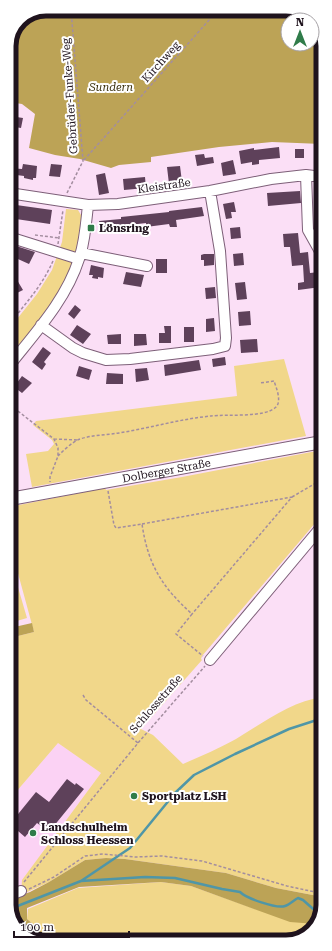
<svg xmlns="http://www.w3.org/2000/svg" width="332" height="951" viewBox="0 0 332 951" font-family="'Roboto Serif',serif">
<rect width="100%" height="100%" fill="#fbdff6"/>
<path fill="#fbd2f4" d="M58,743l43,30 -78,106 -2,16 -11,4v-100z"/>
<path fill="#f1d78a" d="M66,209l12,1 3,5v5c-2,15 -4,30 -9,45 -13,35 -40,65 -63,94v-30l28,-35 15,-24 10,-28z
M284,359l22,77 -274,51 -6,-33 22,-3 6,-7 -2,-4 -19,-15 3,-4 201,-25 -3,-30z
M322,450v65l-120,141 -1,3 1,1 -61,69 12,6 30,29c18,-8 37,-16 53,-25 27,-16 55,-38 87,-42v200l-47,-9 -50,-15 -101,-14 -19,-1 -21,2 -36,22 -28,13 1,-15 79,-107 -43,-30 -48,56v-161l24,-6 -24,-88v-30l4,-1v-7l91,-18 1,2 76,-13z
M10,560l17,58 -17,5z
M161,882l30,4 67,24 64,-2 -7,20 -20,13 -241,1 -27,-23 1,-10 50,-21z"/>
<path fill="#bca356" d="M46,9h245l19,9 1,2h-23v24h24v-23l10,16v107l-50,-2 -53,5 -68,10v5l-32,3 -8,3 -31,-9 -25,-4 -26,-7 6,-34 -13,-10 -13,-2v-58l11,-24z
M32,623l2,9 -24,6v-10z
M106,858l19,1 101,14 50,15 47,9v8l-7,19 -26,-2 -99,-36 -30,-4 -82,5 -52,21v11l27,23c-19,0 -36,-8 -43,-27 -2,-4 -1,-11 -1,-16l20,-7 19,-10 36,-22z"/>
<g fill="none" stroke-linecap="round" stroke-linejoin="round">
<path stroke="#4f96a7" stroke-width="2.5" d="M81,881l49,-33 45,-55 19,-18 41,-21 54,-25 34,-11
M10,909l71,-28 64,-4 30,1 47,11 18,3c6,6 36,17 45,14 4,-1 9,-6 13,-8l5,2 17,15"/>
</g>
<path fill="#5e415a" d="M10,116l13,2 -2,10 -6,-1 -3,14 -3,-1z
M279,147l1,11 -21,2v4l-7,1v-3l-11,2 -2,-13 15,-3v2z
M295,149h9v9h-9z
M204,154l1,4 8,-1 1,6 -17,3 -2,-11z
M233,160l3,14 -13,2 -2,-13z
M23,164l14,2 -1,12h-3v2l-9,-2v-2l-15,-2v-6l13,1z
M51,164l11,1 -2,12 -11,-1z
M180,166l2,16 -13,2 -2,-17z
M105,173l4,20 -10,2 -3,-20z
M145,177l1,11 -22,2 -1,-11z
M300,191l1,12 -33,3 -1,-13z
M234,202l2,10h-5l1,6 -6,1 -3,-15z
M316,202h6v19h-6z
M9,204l43,6 -2,14 -41,-6z
M202,207l2,9 -28,4 1,7h-7l-1,-3 -23,3v-4l-33,4v4l-13,2 -1,-12 22,-2v-2l48,-5v-1z
M240,227l1,11 -10,1 -1,-11z
M298,233l2,20 8,-1 2,21 9,-1 2,15 -23,3v-7l6,-1 -1,-17 -11,1 -2,-19h-6l-1,-13z
M13,245l22,7 -6,12 -20,-9z
M243,253l1,12 -10,1 -1,-12z
M204,254h10v11l-10,1v-6h-3v-5z
M156,259h11v14h-11z
M91,265l13,3 -1,10 -5,-1v2l-6,-1 1,-3h-4z
M126,272l18,3 -3,12 -18,-3z
M17,280l6,10 -8,4 -1,-1 -5,3v-12z
M245,282l2,17 -10,1 -2,-17z
M215,287l1,11 -10,1 -1,-11z
M75,305l6,5 -7,9 -6,-5z
M250,311l1,14 -12,1 -1,-14z
M214,318l1,13 -9,1v-13z
M77,325l14,9 -8,10 -13,-9z
M164,326h7v17h-12v-10h6z
M184,327h10v15h-10z
M121,334v10h-13l-1,-9z
M134,334h12l1,11 -13,1z
M257,339l1,13 -17,1 -1,-13z
M43,347l8,6 -7,9 2,2 -4,6 -10,-8z
M225,357l1,8 -13,2 -1,-8z
M199,360l2,10 -36,6 -1,-11z
M79,366l13,4 -3,10 -13,-4z
M147,368l2,12 -13,2 -1,-13z
M107,373l16,1v10h-17z
M22,376l10,7 -10,10 -8,-6z
M67,779l8,6 1,-2 8,6 -35,43 -12,-9 -12,14 -7,-6 -3,4 -5,-4v-7l26,-32 13,10z"/>
<g fill="none" stroke-linecap="round" stroke-linejoin="round">
<defs>
<path id="minor" d="M306,175l2,55 14,25
M9,193l79,12 30,-1 92,-13 61,-12 35,-4 16,2
M9,237l70,22
M81,253l66,13
M41,325l32,23 10,5 23,7 24,-1 83,-10 12,-3 1,-8 -6,-87 -10,-60
M9,366c26,-33 57,-66 70,-107 6,-17 7,-36 9,-54
M210,660l112,-134
M10,895l11,-4"/>
<g id="major">
<path id="s1" d="M10,499l312,-57"/>
</g>
</defs>
<use href="#minor" stroke="#7d5f78" stroke-width="12"/>
<use href="#major" stroke="#7d5f78" stroke-width="14"/>
<path stroke="#a38d9f" stroke-width="1.5" stroke-dasharray="3 2" stroke-linecap="butt" d="M84,160l135,-151
M67,193l16,-32 -12,-152
M35,235l24,3
M58,244l5,-34
M9,325c17,-23 32,-37 44,-64
M10,405l44,34 4,9v8l-8,21v5
M54,439l24,1
M58,456c6,-6 14,-14 22,-17 12,-4 26,-4 39,-6 31,-5 61,-14 92,-17 16,-2 54,2 65,-9 6,-6 0,-20 -2,-26l-14,2
M108,491l6,34 2,3 26,-4c6,41 20,63 50,90l-16,20 27,22
M292,497l24,-14 6,6
M142,524l150,-27 -100,117
M83,695l3,5 52,43
M10,852l5,16
M24,882l114,-139 67,-77
M29,889l25,-12 31,-21 18,-2 32,3 27,-1 40,5 85,25 28,6h8"/>
<use href="#minor" stroke="#fff" stroke-width="10"/>
<use href="#major" stroke="#fff" stroke-width="12"/>
</g>
<g fill="#307c4a" stroke="#fff" stroke-width="1.5">
<rect x="87" y="224" width="8" height="8" rx="2"/>
<circle cx="134" cy="796" r="4"/>
<circle cx="33" cy="833" r="4"/>
</g>
<g text-anchor="middle" dominant-baseline="central" stroke-width="4" stroke-linejoin="round" paint-order="stroke">
<g font-size="11" fill="#1f131d" stroke="#fff">
<text transform="translate(161 62) rotate(-48)">Kirchweg</text>
<text transform="translate(70 96) rotate(-94)">Gebrüder-Funke-Weg</text>
<text transform="translate(164 186) rotate(-8)">Kleistraße</text>
<text stroke="none"><textPath href="#s1" startOffset="159">Dolberger Straße</textPath></text>
<text transform="translate(156 704) rotate(-49)">Schlossstraße</text>
</g>
<g font-size="11" font-style="italic" fill="#3b310e" stroke="#fff">
<text x="111" y="87">Sundern</text>
</g>
<g font-size="11" font-weight="bold" fill="#1f131d" stroke="#fff" text-anchor="start">
<text x="99" y="228">Lönsring</text>
<text x="142" y="796">Sportplatz LSH</text>
<text x="41" y="827">Landschulheim<tspan x="41" dy="13">Schloss Heessen</tspan></text>
</g>
</g>
<path d="M0 0H332V951H0ZM46 16H286A30 30 0 0 1 316 46V905A30 30 0 0 1 286 935H46A30 30 0 0 1 16 905V46A30 30 0 0 1 46 16Z" fill="#fff" fill-rule="evenodd"/>
<path fill="none" stroke="#1f131d" stroke-width="5" d="M46 16H286A30 30 0 0 1 316 46V905A30 30 0 0 1 286 935H46A30 30 0 0 1 16 905V46A30 30 0 0 1 46 16Z"/>
<g transform="translate(300 32)"><circle r="19" fill="#ffffff" stroke="#a5a1a5"/>
<path d="M0-3L7 15L0 10L-7 15Z" fill="#307c4a"/>
<text y="-6" font-size="11" font-weight="bold" text-anchor="middle" fill="#1f131d">N</text>
</g>
<path d="M14 931v6h115v-6" fill="none" stroke="#1f131d" stroke-width="2"/>
<text x="20" y="931" font-size="12" fill="#1f131d" stroke="#ffffff" stroke-width="3" paint-order="stroke">100 m</text>
</svg>
